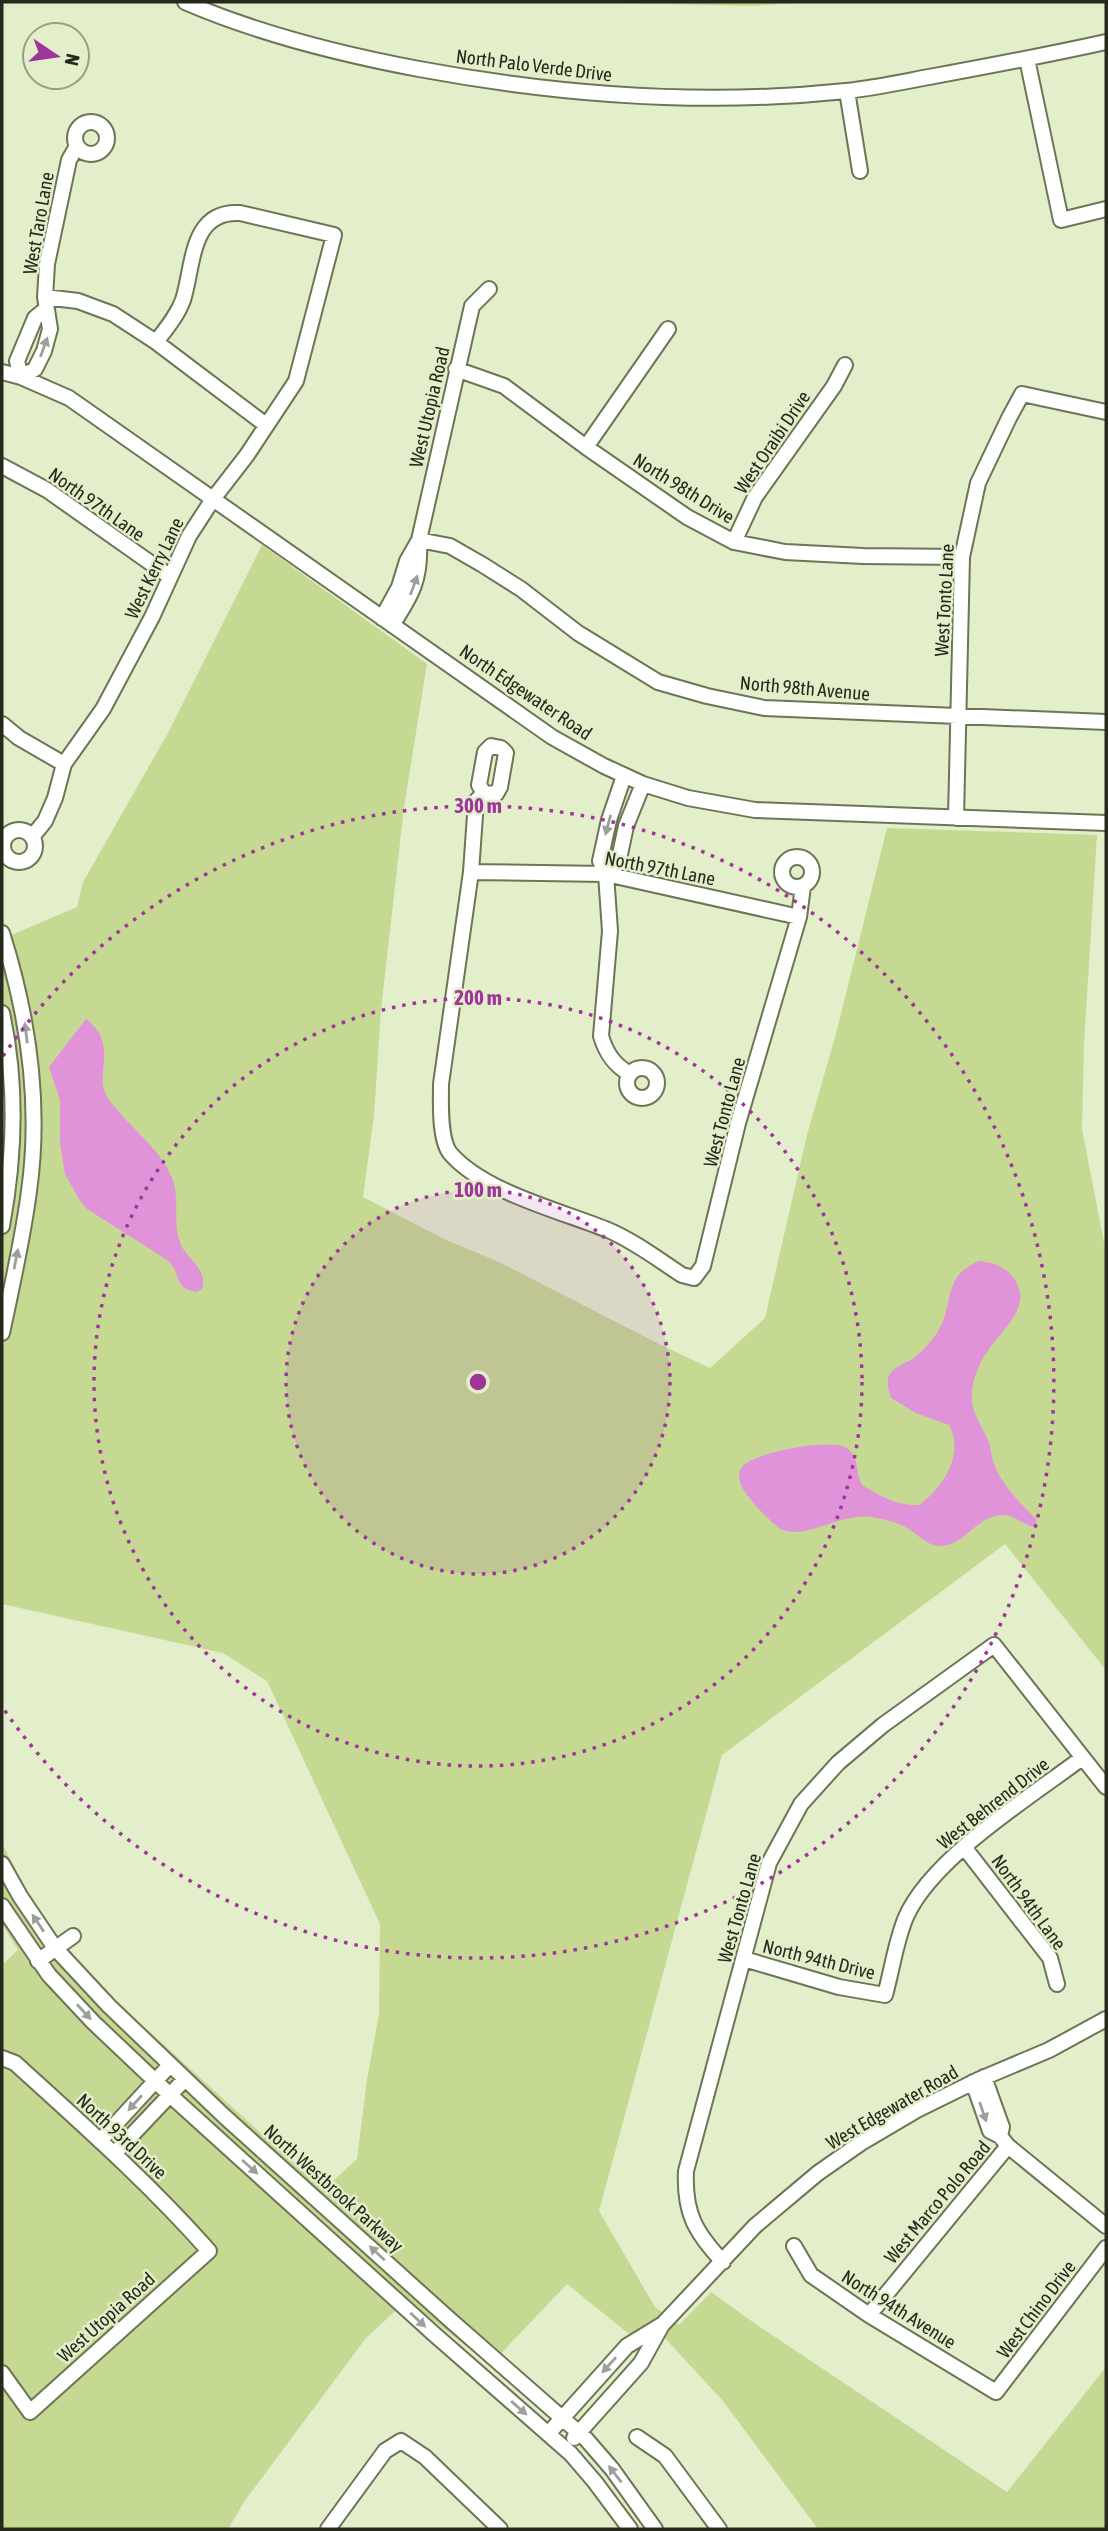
<svg xmlns="http://www.w3.org/2000/svg" width="1108" height="2531" viewBox="0 0 1108 2531" font-family="'Asap Condensed',sans-serif">
<rect width="100%" height="100%" fill="#e3eeca"/>
<path fill="#c5d993" d="M584,2h225l-58,4z
M262,545l165,119 -23,143 -23,203 -7,106 -11,81 81,42 55,23 160,82 51,24 55,-50 42,-183 29,-101 51,-206 210,7 -13,209 -2,85 24,124v417l-101,-126 -283,211 -123,456 56,96 24,18 32,-33 46,33 250,167 99,-125v162h-288l-95,-128 -72,-78 -17,15 -67,-54 -77,81 -83,-65 -41,38 -122,164 -16,27h-226v-564l16,-15 -16,-26v-81l26,51 22,34 54,62 219,200 34,-31 10,-79 12,-66 1,-90 -113,-243 -44,-28 -221,-49v-665l75,-32 6,-25 85,-149z"/>
<path fill="#e193da" d="M86,1019c35,27 6,56 22,79 19,28 52,49 64,80 9,22 -1,47 10,69 8,14 26,23 20,42l-6,3c-24,-4 -14,-20 -29,-32l-80,-51 -8,-10 -14,-25 -5,-31v-43l-11,-33z
M980,1261c14,2 24,5 33,16 22,29 -12,53 -26,75 -8,11 -14,27 -15,40 -2,18 8,30 15,46 4,8 4,17 7,26 8,21 27,40 43,56l-3,7c-10,-2 -19,-11 -29,-12 -28,-2 -38,31 -66,31 -11,0 -22,-12 -32,-18 -10,-6 -23,-9 -35,-11 -34,-4 -68,25 -93,11 -11,-9 -39,-36 -40,-50 0,-2 1,-9 2,-10 11,-16 87,-29 104,-21 15,8 10,26 17,38 18,11 35,21 57,20 24,-17 46,-51 30,-80l-33,-12 -25,-15c-11,-33 9,-28 28,-44 6,-6 13,-14 18,-21 18,-27 4,-58 43,-72z"/>
<g fill="none" stroke-linecap="round" stroke-linejoin="round">
<defs>
<path id="minor" d="M185,2c74,32 154,52 234,67 140,26 285,37 427,22 28,-3 56,-9 83,-14 60,-11 118,-22 177,-35
M1027,59l34,161 45,-11
M847,91l13,80
M75 138a16 16 0 1 1 32 0a16 16 0 1 1-32 0Z
M45,297l33,4 35,13 43,28 110,83
M46,309l-11,9 -18,43 4,16 14,-8 9,-18 6,-22 -5,-32 2,-33 22,-104 8,-14
M456,369l48,17 82,61 101,70 47,25 51,10 78,4 99,1
M2,372l19,5 48,21 483,339 52,29 39,18 45,14 67,12 351,13
M586,447l82,-118
M2,466l45,24 122,86
M419,540l31,6 33,19 38,24 57,44 80,49 49,14 57,12 342,14
M734,542l21,-45 79,-111 11,-21
M382,618l17,-31 8,-26 12,-21 53,-234 17,-17
M392,625c20,-30 29,-46 27,-84
M2,724l17,14 45,26
M491,746l10,2 5,5 -6,34 -4,7 -12,-1 -5,-8 6,-33z
M624,776l-15,44 -9,41 6,13 4,57 -9,105c5,17 13,29 29,38
M484,793l-8,8 -5,71 -30,212c0,17 -2,55 9,69 33,39 111,58 158,77 26,11 51,30 74,45l12,3 9,-12 35,-143 61,-206 4,-31
M956,818l6,-261 16,-74 31,-65 13,-24 84,18
M3 846a16 16 0 1 1 32 0a16 16 0 1 1-32 0Z
M32,837l13,-16 10,-23 9,-34 39,-55 49,-92 37,-81 24,-37 34,-44 49,-74 38,-146 -94,-22c-50,-3 -46,52 -57,87 -6,16 -17,29 -27,42
M782 872a15 15 0 1 1 30 0a15 15 0 1 1-30 0Z
M471,872l135,2 193,43
M606,874l12,-10 8,-38 17,-42
M2,933c26,82 39,172 27,258 -6,47 -17,95 -27,142
M2,1013c15,69 13,143 0,213
M627 1083a15 15 0 1 1 30 0a15 15 0 1 1-30 0Z
M964,1847l86,111 7,26
M2,1864l18,32 35,52 54,58 115,110 224,202 138,121 26,30 43,60
M2,1906l47,69 44,47 77,73 264,239 137,120 24,28 35,47
M744,1959l95,28 46,8c7,-25 11,-55 21,-78 26,-59 124,-120 176,-159
M38,1961l35,-25
M2,2058l13,5c67,61 134,120 194,188l-179,161 -28,-39
M984,2077l18,50 -2,9 8,10 98,80
M973,2082l17,49 10,5
M100,2141l70,-76
M115,2153l70,-74
M794,2246l17,29 58,40 127,77 110,-144
M723,2262c-28,-30 -39,-49 -37,-91l83,-308 32,-59 37,-41 45,-38 111,-80 112,142
M869,2315l139,-169
M548,2434l79,-88 36,-22 92,-98 63,-53 43,-30 56,-33 61,-30 71,-30 57,-31
M637,2437l28,19 54,73
M574,2438l67,-75 21,-38
M328,2529l57,-78 16,-10 24,16 75,72"/>
</defs>
<use href="#minor" stroke="#6c7555" stroke-width="18"/>
<use href="#minor" stroke="#fff" stroke-width="14"/>
</g>
<defs><path id="oneway-solid" d="M-6-.8H1V-3.2L6.5 0L1 3.2V.8H-6Z" transform="scale(1.75)"/></defs>
<g fill="#9d9f99">
<use href="#oneway-solid" transform="translate(44 347) rotate(-70)"/>
<use href="#oneway-solid" transform="translate(414 585) rotate(-70)"/>
<use href="#oneway-solid" transform="translate(608 825) rotate(105)"/>
<use href="#oneway-solid" transform="translate(26 1033) rotate(-97)"/>
<use href="#oneway-solid" transform="translate(16 1259) rotate(-79)"/>
<use href="#oneway-solid" transform="translate(38 1923) rotate(-124)"/>
<use href="#oneway-solid" transform="translate(84 2012) rotate(47)"/>
<use href="#oneway-solid" transform="translate(135 2103) rotate(132)"/>
<use href="#oneway-solid" transform="translate(983 2112) rotate(71)"/>
<use href="#oneway-solid" transform="translate(250 2167) rotate(42)"/>
<use href="#oneway-solid" transform="translate(377 2253) rotate(-137)"/>
<use href="#oneway-solid" transform="translate(418 2320) rotate(43)"/>
<use href="#oneway-solid" transform="translate(609 2365) rotate(132)"/>
<use href="#oneway-solid" transform="translate(519 2408) rotate(41)"/>
<use href="#oneway-solid" transform="translate(615 2474) rotate(-128)"/>
</g>
<circle cx="478" cy="1382" r="192" fill="#9e3699" fill-opacity=".12"/>
<g fill="none" stroke="#9e3699" stroke-width="3.5" stroke-dasharray="3.5 7">
<circle cx="478" cy="1382" r="192"/>
<circle cx="478" cy="1382" r="384"/>
<path d="M3 1056A576 576 0 1 1 3 1708"/>
</g>
<g text-anchor="middle" dominant-baseline="central" stroke-width="5" stroke-linejoin="round" paint-order="stroke">
<g font-size="19" fill="#262a1c" stroke="#e3eeca">
<text transform="translate(534 65) rotate(7)">North Palo Verde Drive</text>
<text transform="translate(38 223) rotate(-80)">West Taro Lane</text>
<text transform="translate(429 407) rotate(-77)">West Utopia Road</text>
<text transform="translate(772 442) rotate(-56)">West Oraibi Drive</text>
<text transform="translate(684 488) rotate(32)">North 98th Drive</text>
<text transform="translate(97 504) rotate(35)">North 97th Lane</text>
<text transform="translate(154 568) rotate(-64)">West Kerry Lane</text>
<text transform="translate(944 600) rotate(-87)">West Tonto Lane</text>
<text transform="translate(805 688) rotate(5)">North 98th Avenue</text>
<text transform="translate(526 692) rotate(34)">North Edgewater Road</text>
<text transform="translate(660 868) rotate(11)">North 97th Lane</text>
<text transform="translate(724 1112) rotate(-75)">West Tonto Lane</text>
<text transform="translate(993 1803) rotate(-38)">West Behrend Drive</text>
<text transform="translate(1029 1902) rotate(54)">North 94th Lane</text>
<text transform="translate(739 1908) rotate(-74)">West Tonto Lane</text>
<text transform="translate(819 1959) rotate(14)">North 94th Drive</text>
<text transform="translate(892 2107) rotate(-30)">West Edgewater Road</text>
<text transform="translate(122 2136) rotate(43)">North 93rd Drive</text>
<text transform="translate(334 2188) rotate(42)">North Westbrook Parkway</text>
<text transform="translate(937 2202) rotate(-50)">West Marco Polo Road</text>
<text transform="translate(899 2309) rotate(32)">North 94th Avenue</text>
<text transform="translate(1036 2309) rotate(-53)">West Chino Drive</text>
<text transform="translate(106 2317) rotate(-42)">West Utopia Road</text>
</g>
</g>
<circle cx="478" cy="1382" r="10" fill="#9e3699" stroke="#e3eeca" stroke-width="3.5"/>
<g font-size="21" text-anchor="middle" font-weight="bold" fill="#9e3699" stroke="#e3eeca" stroke-width="5" stroke-linejoin="round" paint-order="stroke">
<text x="478" y="813">300 m</text>
<text x="478" y="1005">200 m</text>
<text x="478" y="1197">100 m</text>
</g>
<rect width="1108" height="2531" fill="none" stroke="#262a1c" stroke-width="7"/>
<g transform="translate(56 56) rotate(103)"><circle r="33" fill="#e3eeca" stroke="#97a084" stroke-width="2"/>
<path d="M0-5L12 26L0 18L-12 26Z" fill="#9e3699"/>
<text y="-10" font-size="19" font-weight="bold" text-anchor="middle" fill="#262a1c">N</text>
</g>
</svg>
